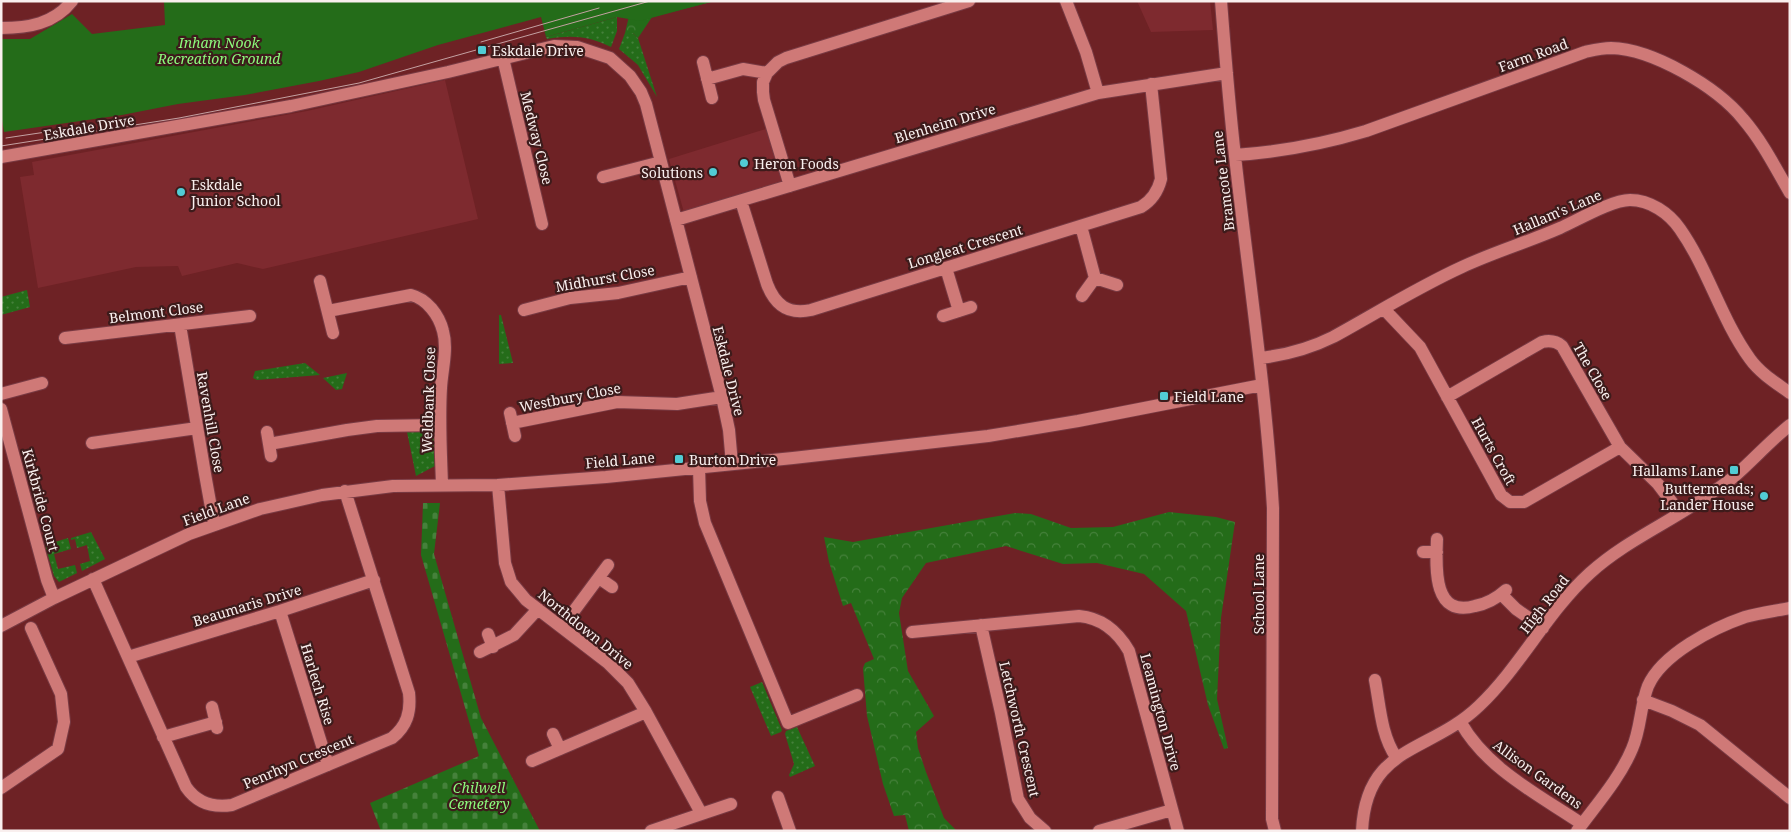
<svg xmlns="http://www.w3.org/2000/svg" width="1791" height="832" viewBox="0 0 1791 832" font-family="'Noto Serif',serif">
<defs>
<pattern id="grass-dots" width="8" height="8" patternUnits="userSpaceOnUse" patternTransform="scale(1.25)"><rect width="8" height="8" fill="#246c19"/><path d="M2 2h.1M6 6h.1" fill="none" stroke="#45813b" stroke-width="1.8" stroke-linecap="round"/></pattern>
<pattern id="forest-crowns" width="20" height="18" patternUnits="userSpaceOnUse" patternTransform="scale(1.25)"><rect width="20" height="18" fill="#246c19"/><path d="M2 6a3 3 0 1 1 6 0M12 15a3 3 0 1 1 6 0" fill="none" stroke="#45813b"/></pattern>
<pattern id="cemetery-stones" width="16" height="16" patternUnits="userSpaceOnUse" patternTransform="scale(1.25)"><rect width="16" height="16" fill="#246c19"/><path d="M2 7V4a2 2 0 0 1 4 0v3zM10 15v-3a2 2 0 0 1 4 0v3z" fill="#45813b"/></pattern>
</defs>
<rect width="100%" height="100%" fill="#6e2225"/>
<path fill="#7e2a2f" d="M1137,1h73l3,29 -62,2z
M445,80l33,139 -215,50 -26,-6 -55,13 -4,-10 -42,1 -98,21 -18,-111 14,-2 -2,-13 275,-51z
M766,129l18,57 -99,30 -16,-57z"/>
<path fill="url(#grass-dots)" d="M617,17v14l-6,16c-23,-11 -39,-12 -64,-8l-1,-2z
M625,33h8l5,5 19,59 -19,-32 -19,-16z
M27,290l3,17 -29,8v-18z
M499,315h2l12,48 -14,1z
M305,363l15,12 -63,5 -4,-2 2,-7z
M347,373l-5,16 -6,1 -13,-12z
M429,430l6,8v28l-19,10 -9,-44z
M91,532l14,27 -23,12 -2,-7 10,-3 -3,-16 -10,3 -2,-9 -4,1v-2z
M68,538l3,11 -17,5 4,15 17,-4 2,8 -18,9 -5,-6 -9,-31z
M762,682l20,48 -1,2 -10,4 -21,-49z
M797,727l18,39 -25,11 -1,-2 5,-11 -9,-30 1,-3z"/>
<path fill="url(#forest-crowns)" d="M690,1h25l-63,16 -14,21 -5,-5h-8l4,-17z
M1169,512l47,5 19,5 -14,96 -4,81 11,49 -4,1 -16,-44 -22,-94 -42,-37 -47,-11 -34,1 -57,-18 -80,17 -24,35 -3,15 9,58 26,45 -18,16 2,16 8,24 18,46 13,13h-48l-4,-16 -11,1 -11,-32 -16,-68 -4,-48 2,-5 9,-4 -23,-56 -8,3 -14,-44 -5,-25 29,5 162,-29 16,1 40,14 42,-1z"/>
<path fill="url(#cemetery-stones)" d="M423,503h17l-6,51 47,164 59,113h-159l-11,-28 109,-47 -58,-201z"/>
<path fill="#246c19" d="M164,1h550l-74,20 -23,-4 -71,20 -5,-20 -103,28 -79,27 -40,9 -74,14 -67,9 -56,11 -118,17 -3,-18v-75h29l42,-25 20,20 73,-9z"/>
<g fill="none" stroke-linecap="round" stroke-linejoin="round">
<defs>
<path id="minor" d="M1066,1l20,51 12,41
M1221,1c4,52 8,104 14,155 13,117 31,234 38,352l-1,311 3,12
M1,28c27,0 53,-4 71,-27
M503,58l39,166
M703,62l9,36
M707,79l36,-10 24,4
M1235,155c45,-3 88,-11 131,-24l219,-79c9,-2 17,-4 26,-4 42,1 106,39 132,71 19,22 32,48 47,74
M1,157l290,-51 157,-34 106,-26 23,1 33,11 20,18 11,16 5,12 76,293 7,33 3,34
M603,177l58,-15
M790,186l-26,-86 -1,-8v-10l4,-9 11,-11 8,-4 183,-57
M741,201l26,83c8,21 21,31 44,26l330,-103c10,-6 17,-16 20,-28l-10,-95
M676,220l422,-127 129,-20
M1081,226l14,52
M946,268l13,43
M320,281l13,52
M1082,296l13,-18 22,7
M1384,309l36,38 81,148 9,7h14l96,-55
M524,310l46,-12 48,-5 73,-16
M328,311l83,-16c16,4 28,20 32,36 5,18 -1,39 -2,57 -2,33 0,65 1,97
M943,316l28,-9
M180,325l25,149 9,50
M65,338l185,-22
M1260,358c26,-3 49,-9 73,-21 42,-23 85,-50 129,-70 32,-15 66,-25 98,-39 18,-8 52,-28 70,-28 20,0 39,13 50,29 28,40 41,90 70,130 10,14 26,24 40,34
M1,394l41,-11
M1447,397l95,-55c8,-2 14,-1 20,4l58,101 38,37 22,29
M1,409l46,171 7,18
M510,413l5,23
M512,423l105,-21 60,2 45,-7
M267,432l4,24
M92,443l105,-15
M269,444l78,-14 30,-4 63,-1
M699,468l1,33 5,22 83,200 69,-28
M498,485l7,78 6,19 15,18 82,63 20,20 18,29 55,101
M1437,539c-1,27 -5,79 38,67 11,-2 22,-8 31,-16
M1423,552h14
M599,578l13,9
M93,579l93,208c11,16 27,21 46,18l160,-67c15,-12 19,-26 17,-45l-64,-202
M1501,594l15,15 27,19
M280,611l48,154
M981,625l20,88 17,86 12,19 15,13
M1,626l53,-28 135,-64 71,-25 62,-14 71,-9 105,-1 108,-8 187,-19 195,-22 90,-15 184,-36
M562,627l46,-62
M912,632l167,-16c23,2 39,16 50,35l49,180
M488,634l5,13
M480,652l34,-17 24,-26
M128,657l152,-46 94,-31
M1375,680c5,26 6,55 21,77
M1643,700l29,11 28,14 90,73
M212,707l5,21
M1461,723c26,46 78,72 121,101
M553,734l7,15
M163,737l53,-15
M532,761l114,-49
M1,788l57,-39 6,-27 -3,-28 -30,-66
M778,797l12,34
M651,831l80,-27
M1099,831l73,-21
M1362,831c4,-87 67,-77 117,-125 42,-40 68,-94 111,-133 33,-30 74,-48 111,-73 12,-8 25,-16 36,-26 18,-16 34,-34 53,-49
M1577,831c19,-26 43,-53 55,-82 9,-20 8,-43 16,-63 14,-32 65,-58 97,-69 14,-4 30,-6 45,-9"/>
</defs>
<use href="#minor" stroke="#783a43" stroke-width="14"/>
<use href="#minor" stroke="#cf7977" stroke-width="12"/>
<path stroke="#c4a1a2" stroke-width="1" d="M481,42l118,-34
M6,138l40,-6
M1,146l178,-28 180,-35 291,-82"/>
</g>
<g fill="#51ccd4" stroke="#3d1b1b" stroke-width="2">
<rect x="477" y="45" width="10" height="10" rx="2.5"/>
<circle cx="744" cy="163" r="5"/>
<circle cx="713" cy="172" r="5"/>
<circle cx="181" cy="192" r="5"/>
<rect x="1159" y="391" width="10" height="10" rx="2.5"/>
<rect x="674" y="454" width="10" height="10" rx="2.5"/>
<rect x="1729" y="465" width="10" height="10" rx="2.5"/>
<circle cx="1764" cy="496" r="5"/>
</g>
<g text-anchor="middle" dominant-baseline="central" stroke-width="4.5" stroke-linejoin="round" paint-order="stroke">
<g font-size="14" font-style="italic" fill="#8cfa7c" stroke="#3d1b1b">
<text x="219" y="42">Inham Nook<tspan x="219" dy="16">Recreation Ground</tspan></text>
<text x="479" y="787">Chilwell<tspan x="479" dy="16">Cemetery</tspan></text>
</g>
<g font-size="14" fill="#f9efee" stroke="#3d1b1b" text-anchor="start">
<text x="492" y="50">Eskdale Drive</text>
<text x="754" y="163">Heron Foods</text>
<text x="703" y="172" text-anchor="end">Solutions</text>
<text x="191" y="184">Eskdale<tspan x="191" dy="16">Junior School</tspan></text>
<text x="1174" y="396">Field Lane</text>
<text x="689" y="459">Burton Drive</text>
<text x="1724" y="470" text-anchor="end">Hallams Lane</text>
<text x="1754" y="488" text-anchor="end">Buttermeads;<tspan x="1754" dy="16">Lander House</tspan></text>
</g>
<g font-size="14" fill="#f9efee" stroke="#3d1b1b">
<text transform="translate(1533 55) rotate(-20)">Farm Road</text>
<text transform="translate(945 123) rotate(-17)">Blenheim Drive</text>
<text transform="translate(89 127) rotate(-10)">Eskdale Drive</text>
<text transform="translate(537 138) rotate(76)">Medway Close</text>
<text transform="translate(1223 181) rotate(-97)">Bramcote Lane</text>
<text transform="translate(1557 212) rotate(-23)">Hallam's Lane</text>
<text transform="translate(965 246) rotate(-17)">Longleat Crescent</text>
<text transform="translate(605 278) rotate(-10)">Midhurst Close</text>
<text transform="translate(156 312) rotate(-7)">Belmont Close</text>
<text transform="translate(729 371) rotate(76)">Eskdale Drive</text>
<text transform="translate(1593 371) rotate(60)">The Close</text>
<text transform="translate(570 397) rotate(-11)">Westbury Close</text>
<text transform="translate(428 400) rotate(-88)">Weldbank Close</text>
<text transform="translate(211 422) rotate(80)">Ravenhill Close</text>
<text transform="translate(1494 451) rotate(61)">Hurts Croft</text>
<text transform="translate(620 460) rotate(-5)">Field Lane</text>
<text transform="translate(41 500) rotate(75)">Kirkbride Court</text>
<text transform="translate(216 509) rotate(-20)">Field Lane</text>
<text transform="translate(1258 594) rotate(-90)">School Lane</text>
<text transform="translate(1544 604) rotate(-52)">High Road</text>
<text transform="translate(247 605) rotate(-17)">Beaumaris Drive</text>
<text transform="translate(586 629) rotate(39)">Northdown Drive</text>
<text transform="translate(318 684) rotate(73)">Harlech Rise</text>
<text transform="translate(1161 712) rotate(75)">Leamington Drive</text>
<text transform="translate(1020 729) rotate(77)">Letchworth Crescent</text>
<text transform="translate(298 761) rotate(-23)">Penrhyn Crescent</text>
<text transform="translate(1538 774) rotate(36)">Allison Gardens</text>
</g>
</g>
<rect width="1791" height="832" fill="none" stroke="#f9efee" stroke-width="5"/>
</svg>
